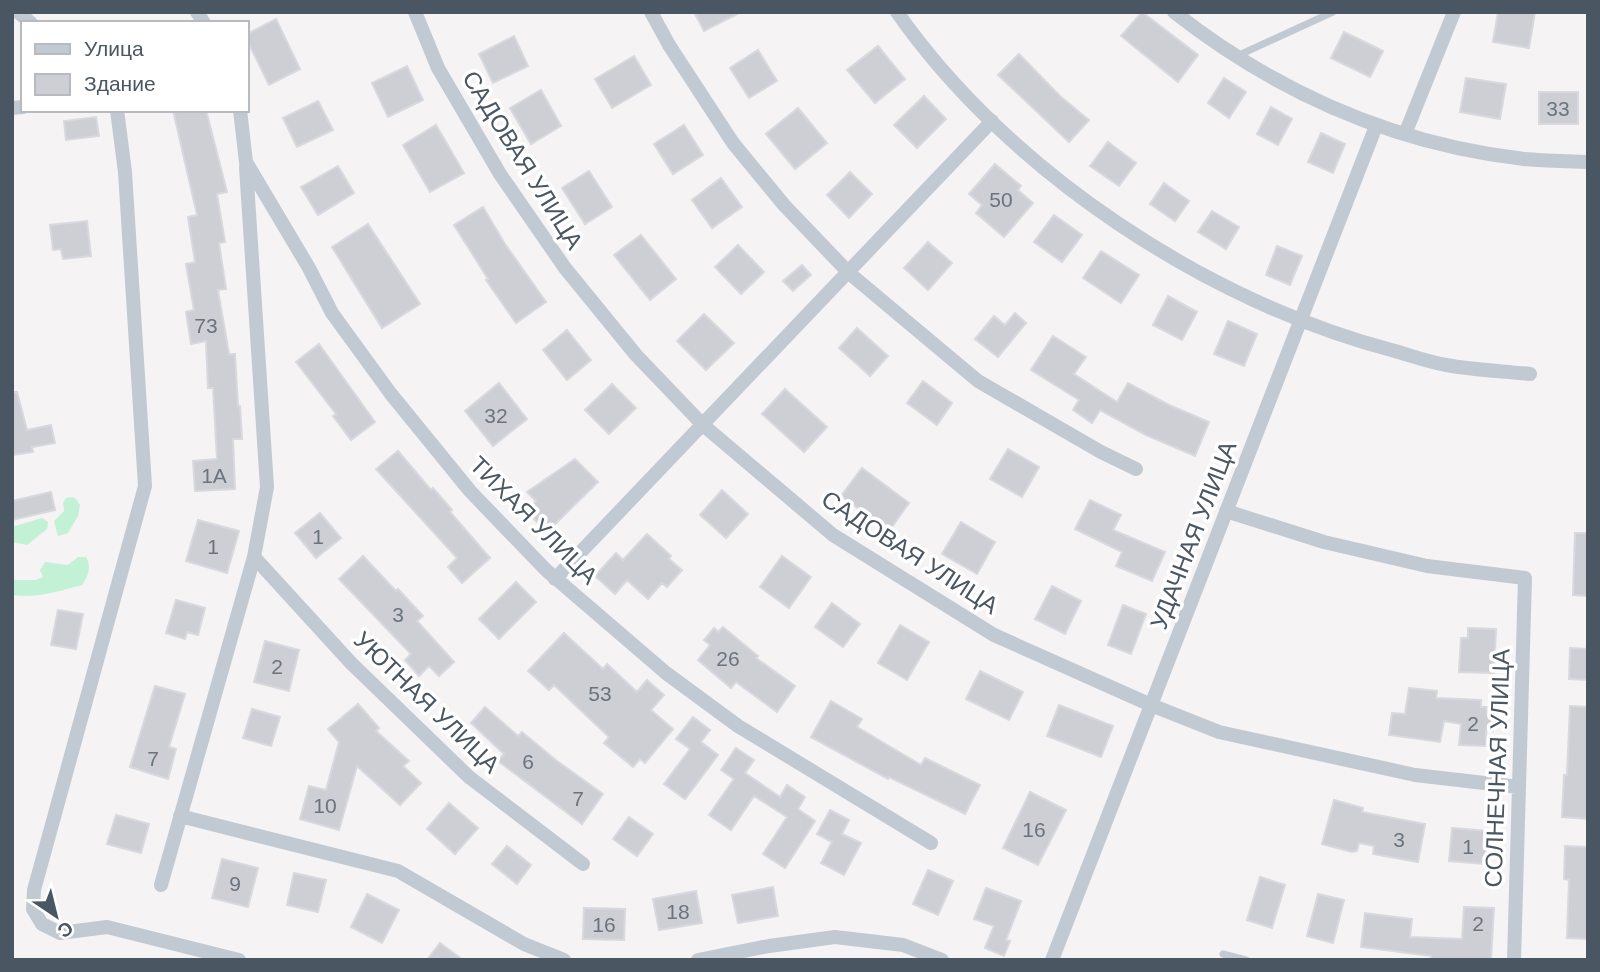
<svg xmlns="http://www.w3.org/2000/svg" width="1600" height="972" viewBox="0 0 1600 972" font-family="Helvetica,sans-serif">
<rect width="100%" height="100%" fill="#f5f3f3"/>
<path fill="#c3f1d5" d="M72,497l4,2 4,6 -2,11 -10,17 -10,3 -4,-15 10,-10 -1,-8 3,-5z
M42,518l6,4 -1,7 -20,16 -15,-3v-15z
M78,557h8c6,10 2,19 -4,28 -23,6 -46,14 -70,10v-18l3,3h21l7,-3 -3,-7 5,-8 23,3z"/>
<path fill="#cdcfd5" stroke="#d7d9de" stroke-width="2" d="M694,12h47l-37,19z
M1142,12l56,43 -20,27 -57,-46z
M1498,12h37l-6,36 -36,-6z
M276,19l24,50 -31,16 -22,-45v-6z
M1344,32l39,19 -13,26 -39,-19z
M514,36l14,30 -35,17 -14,-29z
M878,46l27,33 -30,24 -28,-33z
M758,50l19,31 -28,17 -19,-30z
M1019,54l41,42 29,24 -20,22 -71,-67z
M634,56l17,29 -39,23 -17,-29z
M407,66l16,34 -35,17 -16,-34z
M1224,78l22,14 -17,26 -21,-15z
M1466,78l40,6 -6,35 -40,-7z
M541,90l20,36 -30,18 -21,-36z
M1539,92h39v32h-39z
M924,96l22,23 -29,29 -23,-23z
M318,101l15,29 -36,17 -14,-29z
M1271,107l21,12 -14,26 -21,-11z
M798,108l29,35 -32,26 -29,-35z
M173,110h33l21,82 -10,2 8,48 -6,1 7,46 -8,1 11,64h6l3,52h2l2,33h-9l2,50 -40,2 -2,-30 24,-2 -4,-71h-5l-2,-47 -15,3 -5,-32 8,-2 -8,-46 9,-2 -7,-45 9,-2z
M96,117l3,19 -33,4 -2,-19z
M436,125l28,48 -34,19 -27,-47z
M684,125l19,30 -30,19 -19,-30z
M1321,133l24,11 -12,29 -25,-11z
M1108,142l28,21 -17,23 -29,-20z
M995,164l26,22 -3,4 15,13 -29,34 -28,-24 6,-8 -13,-11z
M338,166l16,27 -36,22 -17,-28z
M589,171l23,36 -27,17 -23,-36z
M850,172l22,22 -23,24 -22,-23z
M721,178l21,29 -30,21 -20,-28z
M1164,183l25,18 -14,20 -25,-17z
M483,207l22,37 41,58 -30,21 -30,-43 2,-1 -34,-54z
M1212,211l27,16 -13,22 -28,-17z
M1054,215l28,20 -20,27 -28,-20z
M87,221l4,35 -28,3 -2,-10 -8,1 -3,-25z
M368,224l52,80 -38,24 -50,-81z
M641,235l35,44 -26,21 -36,-45z
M928,242l24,21 -24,27 -24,-22z
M738,245l26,27 -23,22 -26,-27z
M1277,246l25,10 -12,29 -24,-10z
M1101,251l38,24 -18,28 -38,-25z
M802,265l9,10 -18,16 -10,-10z
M1168,296l29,16 -15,28 -29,-15z
M1015,313l11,10 -28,34 -23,-18 19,-23 11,9z
M704,314l30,29 -28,27 -29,-29z
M1228,321l29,13 -13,32 -30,-12z
M857,328l31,28 -18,20 -31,-28z
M567,330l24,30 -24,20 -24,-30z
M1053,336l33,21 -12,17 43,28 11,-19 41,22 40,17 -14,34 -49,-21 -46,-25 -8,13 -19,-13 6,-10 -48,-30z
M319,344l56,78 -24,18 -18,-24 3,-2 -40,-52z
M923,381l29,22 -15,22 -30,-22z
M499,383l28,36 -34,27 -28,-35z
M612,384l24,24 -27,26 -24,-24z
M785,389l42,38 -23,25 -42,-38z
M12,392h5l10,38 24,-5 4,18 -23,4 1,5 -21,3z
M1008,449l31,18 -17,30 -32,-18z
M398,451l33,39 2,-2 19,22 -2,2 40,46 -28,25 -14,-16 9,-9 -81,-89z
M575,459l23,23 -51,50 -21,-21 10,-10 -9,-9z
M862,468l47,35 -20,28 -48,-35z
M722,490l26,24 -22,24 -26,-23z
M51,492l4,18 -43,10v-19z
M1090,500l31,15 -8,15 52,22 -13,29 -36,-15 6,-14 -47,-23z
M320,513l21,25 -25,20 -21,-25z
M198,520l41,11 -12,42 -41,-12z
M961,522l34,20 -18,32 -35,-20z
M1575,533h13v63l-15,-1z
M647,534l24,22 -2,3 13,11 -15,17 -5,-4 -14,16 -21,-19 -12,14 -20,-18 21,-23 7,7z
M363,556l33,35 2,-2 25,27 -6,5 37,41 -15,14 -10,-10 -10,10 -14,-16 6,-6 -72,-75z
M782,556l29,21 -22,31 -29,-21z
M516,582l20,20 -37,37 -20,-20z
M1052,586l29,15 -16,33 -30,-15z
M176,600l29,8 -7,27 -11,-3 -2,7 -19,-6z
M832,603l28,21 -17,23 -28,-20z
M1123,605l23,9 -15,40 -23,-9z
M58,610l25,4 -7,35 -25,-4z
M900,625l29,17 -22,38 -29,-17z
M723,627l35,29 -2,2 39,28 -18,26 -41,-30 -5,6 -33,-28 12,-15 -6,-5 10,-12 4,4z
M1468,628l28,1 -2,44 -35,-1 2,-34h7z
M564,633l39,36 4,-5 30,28 10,-12 17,15 -13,15 22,19 -28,34 -5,-4 -7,8 -29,-24 5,-6 -55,-52 -5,5 -21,-19z
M265,641l34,9 -10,41 -35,-9z
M1570,648l18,1v31l-19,-1z
M980,671l43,21 -14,28 -43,-21z
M155,686l30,8 -16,53 7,2 -8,30 -38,-12z
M1409,688l28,3 -1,7 45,2v7h6v7l7,1 -1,16h-7v15l-27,-1 2,-21 -17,-3 -4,21 -51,-7 3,-22 13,1z
M831,701l31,18 -5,8 64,38 4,-7 55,27 -15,29 -76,-37 -1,2 -77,-42z
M358,704l21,24 -3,3 33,30 -6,5 18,17 -21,22 -43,-39 -18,64 -39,-11 9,-33 17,4 13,-48 -11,-13z
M1059,705l54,21 -12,31 -54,-21z
M1570,706l18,1v112l-26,-2 2,-42h3z
M485,707l33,29 4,-4 35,29 46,33 -21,30 -84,-63 6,-7 -33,-31z
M252,709l28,8 -9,29 -28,-8z
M693,717l17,13 -9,12 17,13 -33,44 -21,-15 26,-35 -14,-10z
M736,748l18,12 -9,13 35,24 7,-12 18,12 -7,12 17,12 -30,47 -22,-14 24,-37 -33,-21 -23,34 -22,-15 25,-36 -13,-9z
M1030,792l36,18 -28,55 -35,-17z
M1334,800l29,8 -1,4 63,12 -7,38 -45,-8 1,-8 -15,-3 -2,8 -5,1 -30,-8z
M449,803l29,25 -23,26 -28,-25z
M830,810l19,10 -7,14 19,9 -17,32 -23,-12 11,-21 -15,-8z
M116,815l33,9 -8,29 -34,-9z
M629,817l24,17 -16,22 -24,-17z
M1452,828l36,3 -3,33 -36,-3z
M507,846l24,19 -14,19 -25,-20z
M1565,846l23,1v92l-21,-1 2,-58 -5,-1z
M222,859l36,9 -10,39 -36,-9z
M928,870l25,11 -15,34 -25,-11z
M294,873l32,7 -8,32 -31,-7z
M1260,877l25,8 -13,43 -25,-8z
M773,887l5,29 -40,7 -6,-28z
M986,888l35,13 -15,39 4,1 -6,15 -19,-8 9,-22 -20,-7z
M696,891l6,32 -43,7 -6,-31z
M367,894l32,16 -17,33 -31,-16z
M1318,894l26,6 -11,43 -26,-7z
M1464,907l30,1 -3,52h-60v-4l-70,-9 4,-34 47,6 -2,18 52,2z
M584,908l41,1 -1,31 -41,-1z
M440,943l23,17h-36z"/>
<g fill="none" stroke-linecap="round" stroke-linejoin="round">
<path stroke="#c1cad2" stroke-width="7" d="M1237,56l96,-44
M1223,954l23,6"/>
<path stroke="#c1cad2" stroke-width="14" d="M18,12l13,11
M197,12l7,11
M415,12l23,56 62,106 65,94 71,87 67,70 130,110 161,100 157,70 68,27 196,43 104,12
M651,12l18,33 64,98 51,62 65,68 129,108 123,71 35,17
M897,12c111,159 311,291 498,339 17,5 34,11 51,14 28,5 56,6 84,9
M1174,12c102,80 220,132 350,147 21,2 43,2 64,3
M12,108l11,-1
M117,110l8,62 20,314 -111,404 -1,19 9,15 18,9 47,-6 132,33
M240,110l6,52 63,106 23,45 59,81 79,97 76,79 120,103 72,53 193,117
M1405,134l49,-122
M1226,511l98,31 103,24 98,12 -11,382
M254,557l97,106 118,114 114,87
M555,579l437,-458
M180,816l218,55 126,73 40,16
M161,885l93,-328 13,-70 -21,-320
M698,960l71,-14 66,-9 68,8 39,15
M1052,960l324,-834"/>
</g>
<g text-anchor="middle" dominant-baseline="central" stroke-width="7" stroke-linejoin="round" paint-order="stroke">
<g font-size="21" fill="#6b747e">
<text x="1558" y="108">33</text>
<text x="1001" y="199">50</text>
<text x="206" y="325">73</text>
<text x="496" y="415">32</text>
<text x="214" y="475">1А</text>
<text x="318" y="536">1</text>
<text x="213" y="546">1</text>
<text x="398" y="614">3</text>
<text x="728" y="658">26</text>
<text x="277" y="666">2</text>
<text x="600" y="693">53</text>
<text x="1473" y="723">2</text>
<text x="153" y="758">7</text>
<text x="528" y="761">6</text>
<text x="578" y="798">7</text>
<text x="325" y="805">10</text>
<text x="1034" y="829">16</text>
<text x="1399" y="839">3</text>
<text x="1468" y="846">1</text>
<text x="235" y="883">9</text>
<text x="678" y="911">18</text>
<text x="1478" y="923">2</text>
<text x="604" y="924">16</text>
</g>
<g font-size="24" fill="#4a5661" stroke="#fff">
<text transform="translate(523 160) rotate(58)">САДОВАЯ УЛИЦА</text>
<text transform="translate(534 520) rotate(45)">ТИХАЯ УЛИЦА</text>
<text transform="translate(1193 535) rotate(-69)">УДАЧНАЯ УЛИЦА</text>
<text transform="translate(910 552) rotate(33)">САДОВАЯ УЛИЦА</text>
<text transform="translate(427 702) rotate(44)">УЮТНАЯ УЛИЦА</text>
<text transform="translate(1497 768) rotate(-88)">СОЛНЕЧНАЯ УЛИЦА</text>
</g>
</g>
<rect width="1600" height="972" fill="none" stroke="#4a5661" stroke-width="28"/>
<rect x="21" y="21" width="228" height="91" fill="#ffffff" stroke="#b7bbc0" stroke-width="2"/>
<rect x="35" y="44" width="35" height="10" fill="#c1cad2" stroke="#b7bbc0" stroke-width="2"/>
<text x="84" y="56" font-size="21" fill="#4a5661">Улица</text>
<rect x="35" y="74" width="35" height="21" fill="#cdcfd5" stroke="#b7bbc0" stroke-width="2"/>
<text x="84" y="91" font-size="21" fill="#4a5661">Здание</text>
<g transform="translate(56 916) rotate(145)" stroke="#ffffff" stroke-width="5" paint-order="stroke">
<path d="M0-5L12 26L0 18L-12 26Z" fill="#4a5661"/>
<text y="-10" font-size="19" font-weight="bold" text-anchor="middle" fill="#4a5661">С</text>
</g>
</svg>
